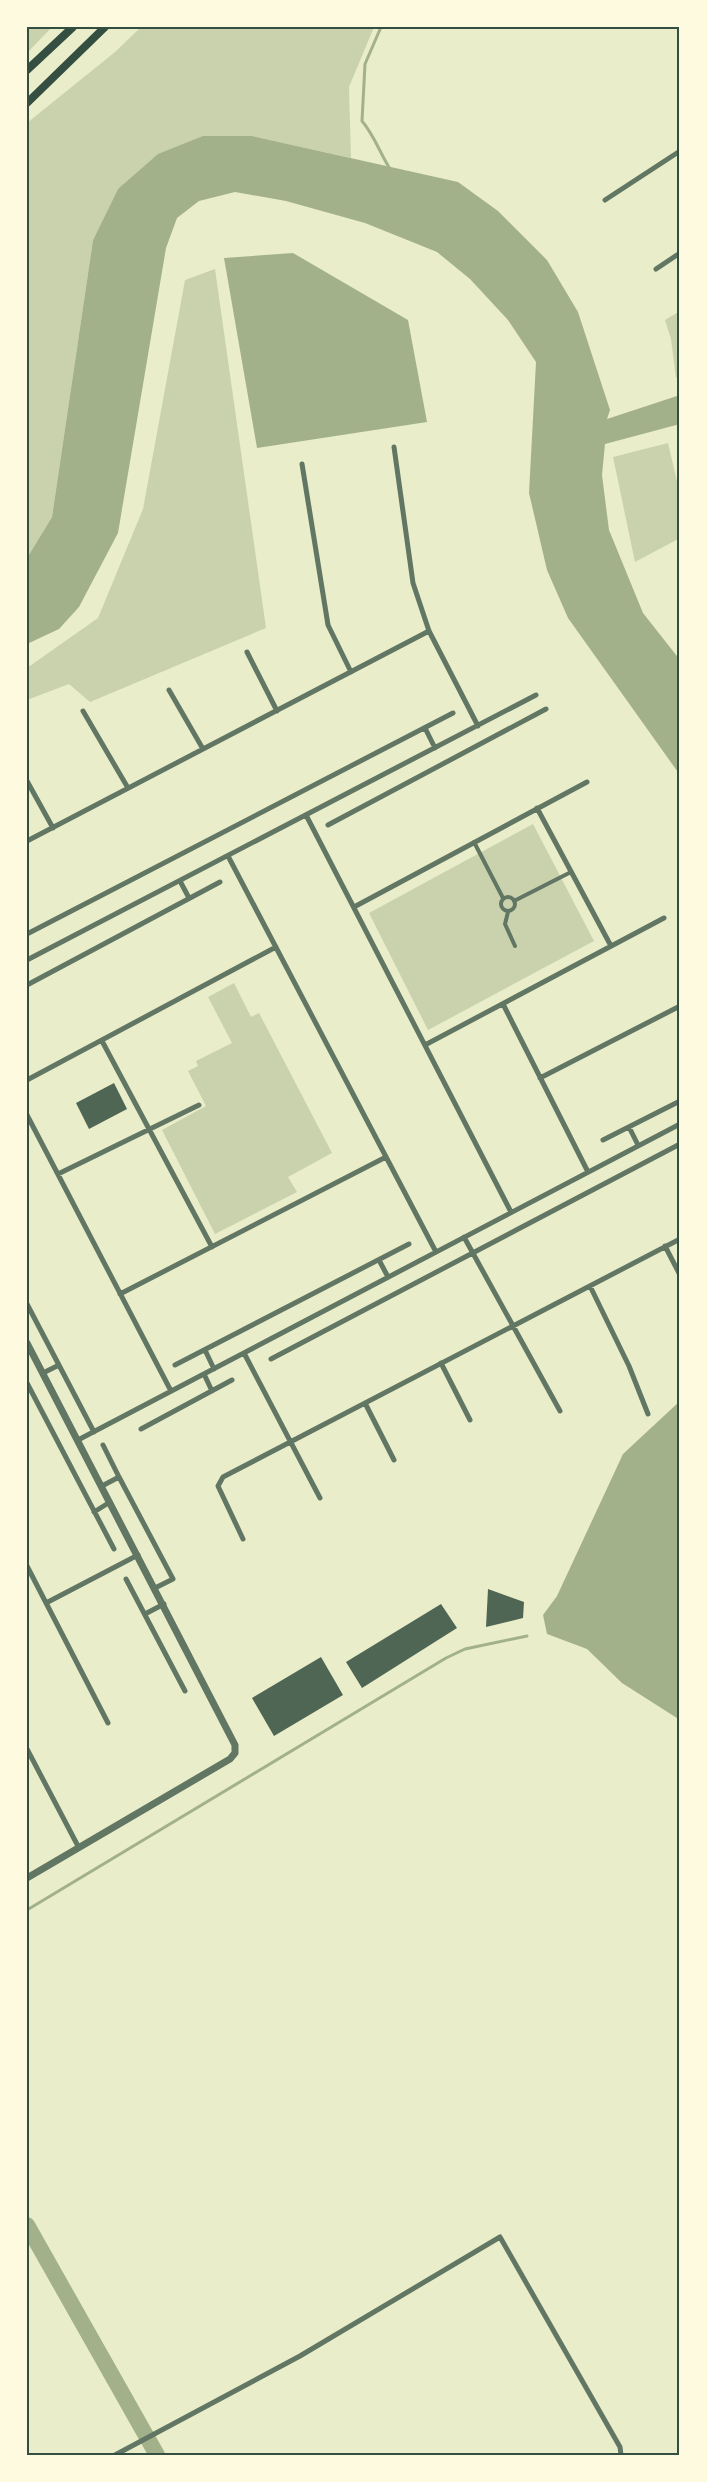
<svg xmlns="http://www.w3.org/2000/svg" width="707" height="2482" viewBox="0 0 707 2482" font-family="'IBM Plex Sans',sans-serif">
<rect width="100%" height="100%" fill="#e9edc9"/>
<path fill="#cad2ad" d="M30,27h22l-25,26v-23z
M141,27h233l-25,60 2,71 -99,-22 -134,53 -25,51 -41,277 -25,41v-435l88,-71z
M215,269l51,359 -176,74 -21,-18 -42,16v-32l71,-50 45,-109 42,-229z
M680,311v64l-4,3 -5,-39 -6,-19z
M668,443l12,51v44l-45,24 -22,-105z
M533,824l61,117 -166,89 -59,-117z
M234,983l17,34 8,-4 73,140 -44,24 9,15 -82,42 -53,-104 44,-24 -18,-35 10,-5 -2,-5 36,-18 -24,-46z"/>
<path fill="#a3b18a" d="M203,136h49l206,46 40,29 49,49 31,52 32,98 -3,9 73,-24v29l-75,20 -3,31 7,55 34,83 37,47v115l-112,-157 -21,-48 -18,-77 7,-131 -28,-42 -38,-41 -33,-27 -72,-29 -79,-22 -51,-9 -36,9 -22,17 -11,30 -48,285 -39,74 -20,22 -32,15v-86l25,-41 41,-277 25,-51 40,-35z
M293,253l115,67 19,102 -170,26 -33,-190z
M680,1401v319l-58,-37 -35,-34 -40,-15 -4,-19 14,-19 66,-142z"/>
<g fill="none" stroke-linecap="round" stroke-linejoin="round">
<path stroke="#a3b18a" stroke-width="3" d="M381,27l-16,37 -3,57c12,14 18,32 28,48
M27,1910l419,-252 19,-9 62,-13"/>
<path stroke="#a3b18a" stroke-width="16" d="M27,2225l130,230"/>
</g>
<path fill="#4f6655" d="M114,1083l13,26 -38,20 -13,-26z
M488,1589l36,13 -1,16 -37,9z
M441,1604l16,24 -95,60 -16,-26z
M321,1657l22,38 -69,41 -22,-38z"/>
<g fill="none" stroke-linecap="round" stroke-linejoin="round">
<path stroke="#617663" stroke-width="4" d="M474,842l29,56
M501 904a7 7 0 1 1 14 0a7 7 0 1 1-14 0Z
M514,901l57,-29
M508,912l-3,12 10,22"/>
<path stroke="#617663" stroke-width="5" d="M605,200l75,-49
M656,269l24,-16
M394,447l19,136 16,48 49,95
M302,464l26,161 23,47
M247,652l30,59
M169,690l34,59
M83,711l45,77
M425,728l10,20
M27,781l26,47
M537,808l74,138
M306,815l205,397
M328,825l218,-116
M27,841l402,-210
M228,856l208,396
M180,881l9,17
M354,907l233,-125
M27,934l426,-221
M27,960l509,-265
M27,985l193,-103
M503,1004l85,168
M102,1041l110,206
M425,1045l239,-127
M540,1078l140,-72
M27,1080l249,-133
M27,1115l144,276
M629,1127l9,18
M603,1140l77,-39
M58,1174l141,-69
M464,1237l96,174
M665,1246l15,29
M379,1260l9,17
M590,1286l39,80 19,48
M120,1294l266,-137
M27,1304l67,128
M205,1350l9,19
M244,1353l76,145
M271,1359l409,-215
M441,1363l29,57
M175,1365l234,-121
M43,1373l16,-8
M204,1374l8,17
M27,1383l87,166
M365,1403l29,57
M141,1429l91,-49
M78,1440l602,-316
M119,1477l54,102 -18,9
M102,1486l17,-9 -16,-32
M94,1512l16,-10
M243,1539l-25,-53 5,-9 457,-238
M27,1566l81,157
M126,1579l59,112
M46,1603l92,-48
M145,1614l19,-10
M27,1749l52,99
M115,2455l185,-99 200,-119 120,210 1,8"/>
<path stroke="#617663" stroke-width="7" d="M27,1343l208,402v8l-5,6 -203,119"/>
<path stroke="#344e41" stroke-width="8" d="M27,70l46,-43
M27,103l78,-76"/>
</g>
<rect width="707" height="2482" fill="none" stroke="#fefae0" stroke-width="57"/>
<rect x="28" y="28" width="650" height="2426" fill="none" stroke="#344e41" stroke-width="2"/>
</svg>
